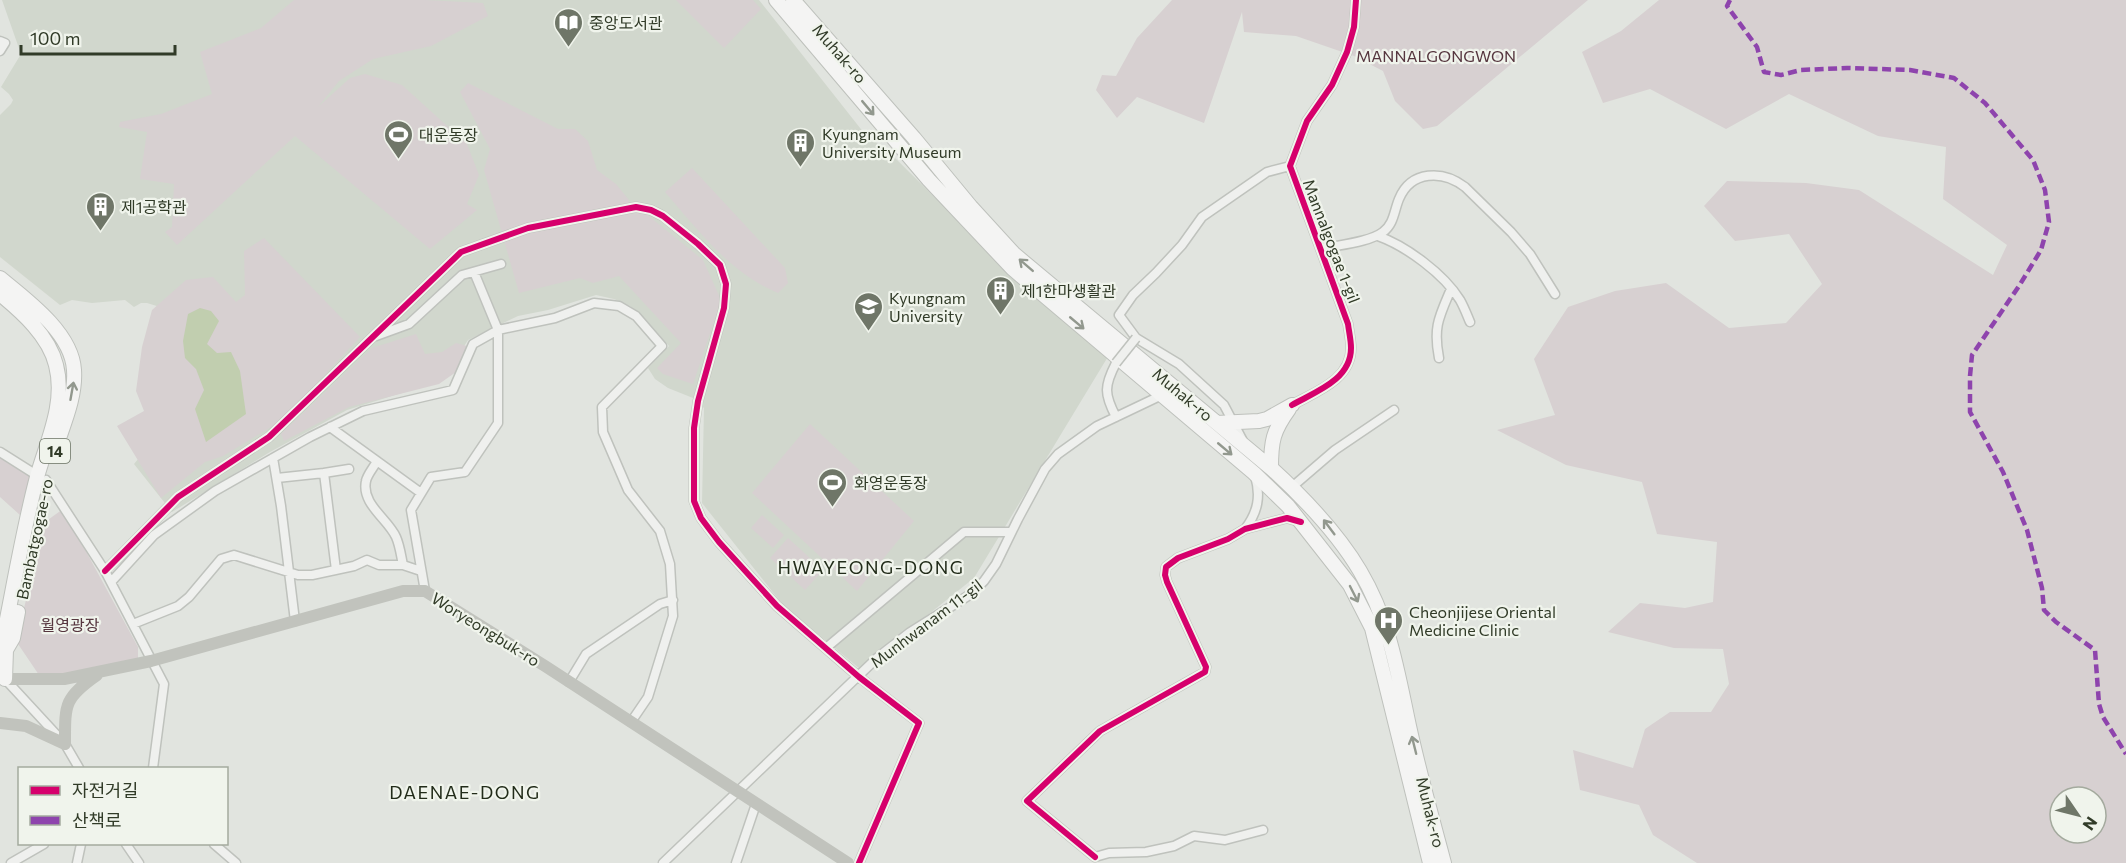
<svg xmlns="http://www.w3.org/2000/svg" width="2126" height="863" viewBox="0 0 2126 863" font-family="Commissioner,'Noto Sans KR',sans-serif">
<rect width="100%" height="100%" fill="#e1e4df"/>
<path fill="#d1d7cd" d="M2,0h757l105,133 28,22 111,110 106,90 -135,223 -114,91 -77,-64 -81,-102 2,-95 -11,-10 -25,-10 -13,-9 -7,-11 21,-22 -27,-30 -12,-10 -16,-7 -18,-4 -48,15 -30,6 -50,24 -25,40 -96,30 -77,42 -98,60 -38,-48 5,-6 36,-65 -15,-86 -13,-4h-6l-7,4 -9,-7 -33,3 -20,-3 -12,5 -60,-48v-142l11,-11 2,-4 -4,-6 -8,-7 20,-33z"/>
<path fill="#d7d0d1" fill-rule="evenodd" d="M294,0h131l58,3 5,13 -57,30 -58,13 -34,22 -21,26 32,-29 15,-4 37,11 65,59 12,31 -12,29 10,6 -47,39 -135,-113 -118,109 -12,-13 7,-5 2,-43 -34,-5 7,-47 -28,-5 1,-5 41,-8 51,-20 -12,-42 61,-24z
M676,0h77l8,9 -37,39z
M1172,0h416l-151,126 -14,3 -28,-28 -12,-30 -29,-15 -58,-20 -52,-4 -2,-20 -38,111 -67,-26 -20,21 -21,-28 6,-15 14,1 21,-38z
M1659,0h467v863h-429l-44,-28 -14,-30 -59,-15 -7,-40 60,18 12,-39 25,-17h41l18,-28 -6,-35 -49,-1 -66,-16 32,-29 45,5 28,-6 4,-60 -60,-8 -15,-52 -76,-17 -69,-35 58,-15 -21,-56 34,-52 47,-16 51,-8 63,45 57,-5 36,-39 -33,-50 -54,7 -31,-35 23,-25 79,2 53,7 134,85 14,-30 -64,-46 3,-52 -68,-11 -89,-42 -63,35 -76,-40 -47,14 -21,-51 39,-21zM2060,797h36v36h-36z
M468,83l90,46h17l13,12 9,29 19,14 13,16 2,12 14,1 58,47 18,40 -28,84 -30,-10 -6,-6 24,-25 -62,-67 -26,7 -13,-5 -61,15 -35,-123 6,-21 -30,-57z
M692,168l93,100 3,15 -10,10c-47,-19 -81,-64 -113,-101z
M264,238l96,99 -79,84 -58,35 -18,6 -44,36 -44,-72 27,-15 -8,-20 6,-44 10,-37 34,-30 27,-3 23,25 9,-7 -1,-44z
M416,334l9,20 17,-2 14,-9 11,3 -11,26 -17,12 -90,23 -65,34 -3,-7 91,-86z
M810,424l104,97 -57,70 -105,-98z
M0,456l30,19 -10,40 -20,-18z
M63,509l75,138v11l-64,16 -35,1 -23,-34 29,-119z
M762,515l22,20 -11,13 -22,-20z
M788,538l35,32 -18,20 -35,-32z"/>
<path fill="#c1ceaf" d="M200,308l11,3 8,10 -12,23 10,9 14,-1 9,19 6,43 -40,28 -11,-33 9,-19 -8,-21 -11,-11 -2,-17 5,-27z"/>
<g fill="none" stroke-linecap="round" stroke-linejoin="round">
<defs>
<path id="minor" d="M0,41l5,2 -5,8
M1378,236c28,10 66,38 82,64 4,7 7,15 10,22
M1321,249c17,-4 49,-7 62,-17 11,-8 11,-21 16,-33 12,-29 44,-29 66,-12l46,45 19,22 25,40
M376,336l33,-12 53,-49 39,-11
M1439,358c-6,-31 0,-41 12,-69
M1116,363c-12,23 -12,31 0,54
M1292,405c23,-13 59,-25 59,-57 0,-8 -2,-16 -3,-24l-58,-158 17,-45 25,-36 15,-33 7,-25 2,-27
M330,427l91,66
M1243,441l-19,-36 -45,-41 -43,-26 -17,-23 14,-20 23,-22 26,-28 20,-28 65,-45 23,-6
M0,452l38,24
M273,458l8,48 14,115
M377,461c-3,6 -10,14 -11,20 -5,23 22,38 30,56 4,9 5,19 7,28
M324,473l25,-4
M277,478l47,-5 12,97
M46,480l59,91 59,113 -11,84
M1292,487l43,-37 59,-40
M1245,529c13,-17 16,-33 10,-53
M105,571l73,-74 91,-60 192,-185 67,-24 108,-21 15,3 12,6 35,28 22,21 6,19 -2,24 -26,93 -4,27v73l7,17 18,24 58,64 82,71 60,46 -60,140
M111,582l43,-47 61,-44 95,-54 53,-26 90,-21 20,-46 25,-14 57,-12 39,-15 25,3 17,10 26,30 -60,61 1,25 25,58 32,41 10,33 3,52 -25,81 -17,25
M425,591l-14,-81 20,-33 34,-5 33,-49v-93l-24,-58
M133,624l45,-18 11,-9 32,-38 13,-4 64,20h14l42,-9 13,-6 12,5h24l18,6
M826,648l138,-116h47
M5,679l60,65 14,24
M569,682l17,-28 74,-50 13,-4
M126,844l13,19
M214,844l22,19
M1095,857l-68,-56 73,-70 105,-59 1,-5 -39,-85 -2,-7 1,-8 12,-9 50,-19 17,-10 42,-11 13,4
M1095,857l14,-4 37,-1 28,-6 20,-10 31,4 38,-10
M11,863l33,-19
M77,863l4,-19
M663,863l215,-206 31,-24 62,-39 13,-13 12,-17 22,-45 27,-50 13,-15 39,-28 65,-31
M736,863l20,-59"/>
<path id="primary" d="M776,0l153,180 84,89 241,204 34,33 62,79 22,43 58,235
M793,0l121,138 57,69 43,47 257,214c34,31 66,64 89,103 30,51 37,99 49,155 10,46 23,92 35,137
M0,278c27,22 72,55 74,92 2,27 -11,55 -19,80
M0,294c22,18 49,42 56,71 10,38 -9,76 -19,112 -14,53 -23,108 -34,162l3,11 -1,29
M1217,423l42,-2 8,-2 25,-14
M1271,468c0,-27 2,-37 18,-59
M6,650l7,-12 5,-26"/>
</defs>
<use href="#minor" stroke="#bfc2bd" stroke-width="11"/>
<use href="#primary" stroke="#bec1bc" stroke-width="16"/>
<use href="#minor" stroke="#eff0ee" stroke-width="8"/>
<path stroke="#c1c3bd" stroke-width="12" d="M5,679h59l87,-18 252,-70h22l120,75 303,197
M0,723l26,3 39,18c0,-40 -1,-46 32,-69"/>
<use href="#primary" stroke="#f4f4f3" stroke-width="14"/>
<defs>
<path id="minor-bridge" d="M1116,363l20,-25"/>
</defs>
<use href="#minor-bridge" stroke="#bfc2bd" stroke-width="11" stroke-linecap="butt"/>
<use href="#minor-bridge" stroke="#eff0ee" stroke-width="8"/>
<path stroke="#8e44ad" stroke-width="4.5" stroke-dasharray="9 4.5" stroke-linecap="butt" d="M1730,0l-3,6 30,41 7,25 17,3 20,-5 46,-2 63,2 44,8 31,25 48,57 12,30 4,32 -8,28 -22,36 -47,69 -2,21v36l33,60 24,58 15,58 2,22 12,12 39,28 4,54 4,13 23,37"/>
<defs>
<path id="cycleway" d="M1292,405c23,-13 59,-25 59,-57 0,-8 -2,-16 -3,-24l-58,-158 17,-45 25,-36 15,-33 7,-25 2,-27
M105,571l73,-74 91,-60 192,-185 67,-24 108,-21 15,3 12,6 35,28 22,21 6,19 -2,24 -26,93 -4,27v73l7,17 18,24 58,64 82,71 60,46 -60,140
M1095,857l-68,-56 73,-70 105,-59 1,-5 -39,-85 -2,-7 1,-8 12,-9 50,-19 17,-10 42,-11 14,4"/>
</defs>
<use href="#cycleway" stroke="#f0f4ec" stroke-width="10"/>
<use href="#cycleway" stroke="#d6006c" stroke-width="6"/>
</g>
<defs><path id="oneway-shaft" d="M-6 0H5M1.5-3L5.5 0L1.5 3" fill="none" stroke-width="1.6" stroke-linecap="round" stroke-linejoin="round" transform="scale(1.5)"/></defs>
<g stroke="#92988e">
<use href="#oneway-shaft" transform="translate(868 108) rotate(50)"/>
<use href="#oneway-shaft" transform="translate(1026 265) rotate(-139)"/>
<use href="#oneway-shaft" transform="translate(1077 323) rotate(40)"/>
<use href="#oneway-shaft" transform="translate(72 391) rotate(-80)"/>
<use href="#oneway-shaft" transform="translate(1225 449) rotate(40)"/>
<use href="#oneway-shaft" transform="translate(1329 527) rotate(-127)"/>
<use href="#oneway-shaft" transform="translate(1354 594) rotate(63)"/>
<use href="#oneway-shaft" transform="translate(1414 745) rotate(-104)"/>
</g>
<defs>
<symbol id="library-pin" viewBox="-11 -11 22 30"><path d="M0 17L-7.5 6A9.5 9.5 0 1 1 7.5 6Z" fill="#6f7668" stroke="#f0f4ec"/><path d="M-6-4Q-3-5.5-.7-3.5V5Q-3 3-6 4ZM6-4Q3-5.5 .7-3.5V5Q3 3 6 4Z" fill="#fff"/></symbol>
<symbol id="stadium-pin" viewBox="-11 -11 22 30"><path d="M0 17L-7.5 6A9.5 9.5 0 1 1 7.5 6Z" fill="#6f7668" stroke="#f0f4ec"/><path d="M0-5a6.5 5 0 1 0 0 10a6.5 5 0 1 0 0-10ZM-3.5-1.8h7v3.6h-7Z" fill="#fff"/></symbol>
<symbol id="building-pin" viewBox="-11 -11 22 30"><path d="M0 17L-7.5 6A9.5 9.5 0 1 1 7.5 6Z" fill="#6f7668" stroke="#f0f4ec"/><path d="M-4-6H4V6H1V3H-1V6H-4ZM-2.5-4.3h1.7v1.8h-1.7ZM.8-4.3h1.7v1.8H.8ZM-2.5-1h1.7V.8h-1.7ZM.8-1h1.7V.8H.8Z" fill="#fff"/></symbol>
<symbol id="university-pin" viewBox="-11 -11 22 30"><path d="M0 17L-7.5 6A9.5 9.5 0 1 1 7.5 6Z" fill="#6f7668" stroke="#f0f4ec"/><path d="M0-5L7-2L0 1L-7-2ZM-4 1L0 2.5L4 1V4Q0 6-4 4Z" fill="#fff"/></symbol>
<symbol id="hospital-pin" viewBox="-11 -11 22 30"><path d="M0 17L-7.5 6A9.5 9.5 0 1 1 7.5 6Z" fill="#6f7668" stroke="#f0f4ec"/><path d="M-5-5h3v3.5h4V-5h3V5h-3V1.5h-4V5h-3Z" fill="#fff"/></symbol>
</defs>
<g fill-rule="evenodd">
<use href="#library-pin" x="552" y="6" width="33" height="45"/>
<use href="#stadium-pin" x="382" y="118" width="33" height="45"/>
<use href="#building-pin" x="784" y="126" width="33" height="45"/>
<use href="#building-pin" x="84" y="190" width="33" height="45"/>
<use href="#building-pin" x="984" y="274" width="33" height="45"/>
<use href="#university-pin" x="852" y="290" width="33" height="45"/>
<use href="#stadium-pin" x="816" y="466" width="33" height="45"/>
<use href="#hospital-pin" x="1372" y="604" width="33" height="45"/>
</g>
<g text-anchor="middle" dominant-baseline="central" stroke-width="4.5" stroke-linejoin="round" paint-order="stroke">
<rect fill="#f0f4ec" stroke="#6a7263" stroke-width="1.5" x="40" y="439" width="30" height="24" rx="4.5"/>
<g font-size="15" font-weight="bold" fill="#313b28">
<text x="55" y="451">14</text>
</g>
<g font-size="16" fill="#313b28" stroke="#f0f4ec" text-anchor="start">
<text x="589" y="22">중앙도서관</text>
<text x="822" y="133">Kyungnam<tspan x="822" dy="18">University Museum</tspan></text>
<text x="419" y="134">대운동장</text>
<text x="121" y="206">제1공학관</text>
<text x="1021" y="290">제1한마생활관</text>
<text x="889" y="297">Kyungnam<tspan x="889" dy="18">University</tspan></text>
<text x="854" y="482">화영운동장</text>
<text x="1409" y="611">Cheonjijese Oriental<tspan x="1409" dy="18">Medicine Clinic</tspan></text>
</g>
<g font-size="16" fill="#313b28" stroke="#f0f4ec">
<text transform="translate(840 53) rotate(49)">Muhak-ro</text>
<text transform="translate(1332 241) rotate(69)">Mannalgogae 1-gil</text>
<text transform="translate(1183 394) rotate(40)">Muhak-ro</text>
<text transform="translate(34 539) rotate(-78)">Bambatgogae-ro</text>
<text transform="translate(926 623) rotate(-37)">Munhwanam 11-gil</text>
<text transform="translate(486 629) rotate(32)">Woryeongbuk-ro</text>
<text transform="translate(1431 812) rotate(76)">Muhak-ro</text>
</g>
<g font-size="16" fill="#56363f" stroke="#f0f4ec">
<text x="1436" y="55">MANNALGONGWON</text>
<text x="70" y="624">월영광장</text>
</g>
<g font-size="18" letter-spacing="1.5" fill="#222c1a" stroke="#f0f4ec">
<text x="871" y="567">HWAYEONG-DONG</text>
<text x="465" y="792">DAENAE-DONG</text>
</g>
</g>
<rect x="18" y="767" width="210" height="78" fill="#f0f4ec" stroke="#a4aa9e" stroke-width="1.5"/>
<rect x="30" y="786" width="30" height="9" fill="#d6006c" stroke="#a4aa9e" stroke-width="1.5"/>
<text x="72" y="797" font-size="18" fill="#313b28">자전거길</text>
<rect x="30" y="816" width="30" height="9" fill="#8e44ad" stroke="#a4aa9e" stroke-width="1.5"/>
<text x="72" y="827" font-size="18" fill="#313b28">산책로</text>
<g transform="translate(2078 815) rotate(125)"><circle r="28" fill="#f0f4ec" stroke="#a4aa9e" stroke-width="1.5"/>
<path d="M0-4.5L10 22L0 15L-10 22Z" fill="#6f7668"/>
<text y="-9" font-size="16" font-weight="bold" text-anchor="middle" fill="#313b28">N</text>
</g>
<path d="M21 45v9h154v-9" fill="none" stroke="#313b28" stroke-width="3"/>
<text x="30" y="45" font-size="18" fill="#313b28" stroke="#f0f4ec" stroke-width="4.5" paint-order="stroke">100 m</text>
</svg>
